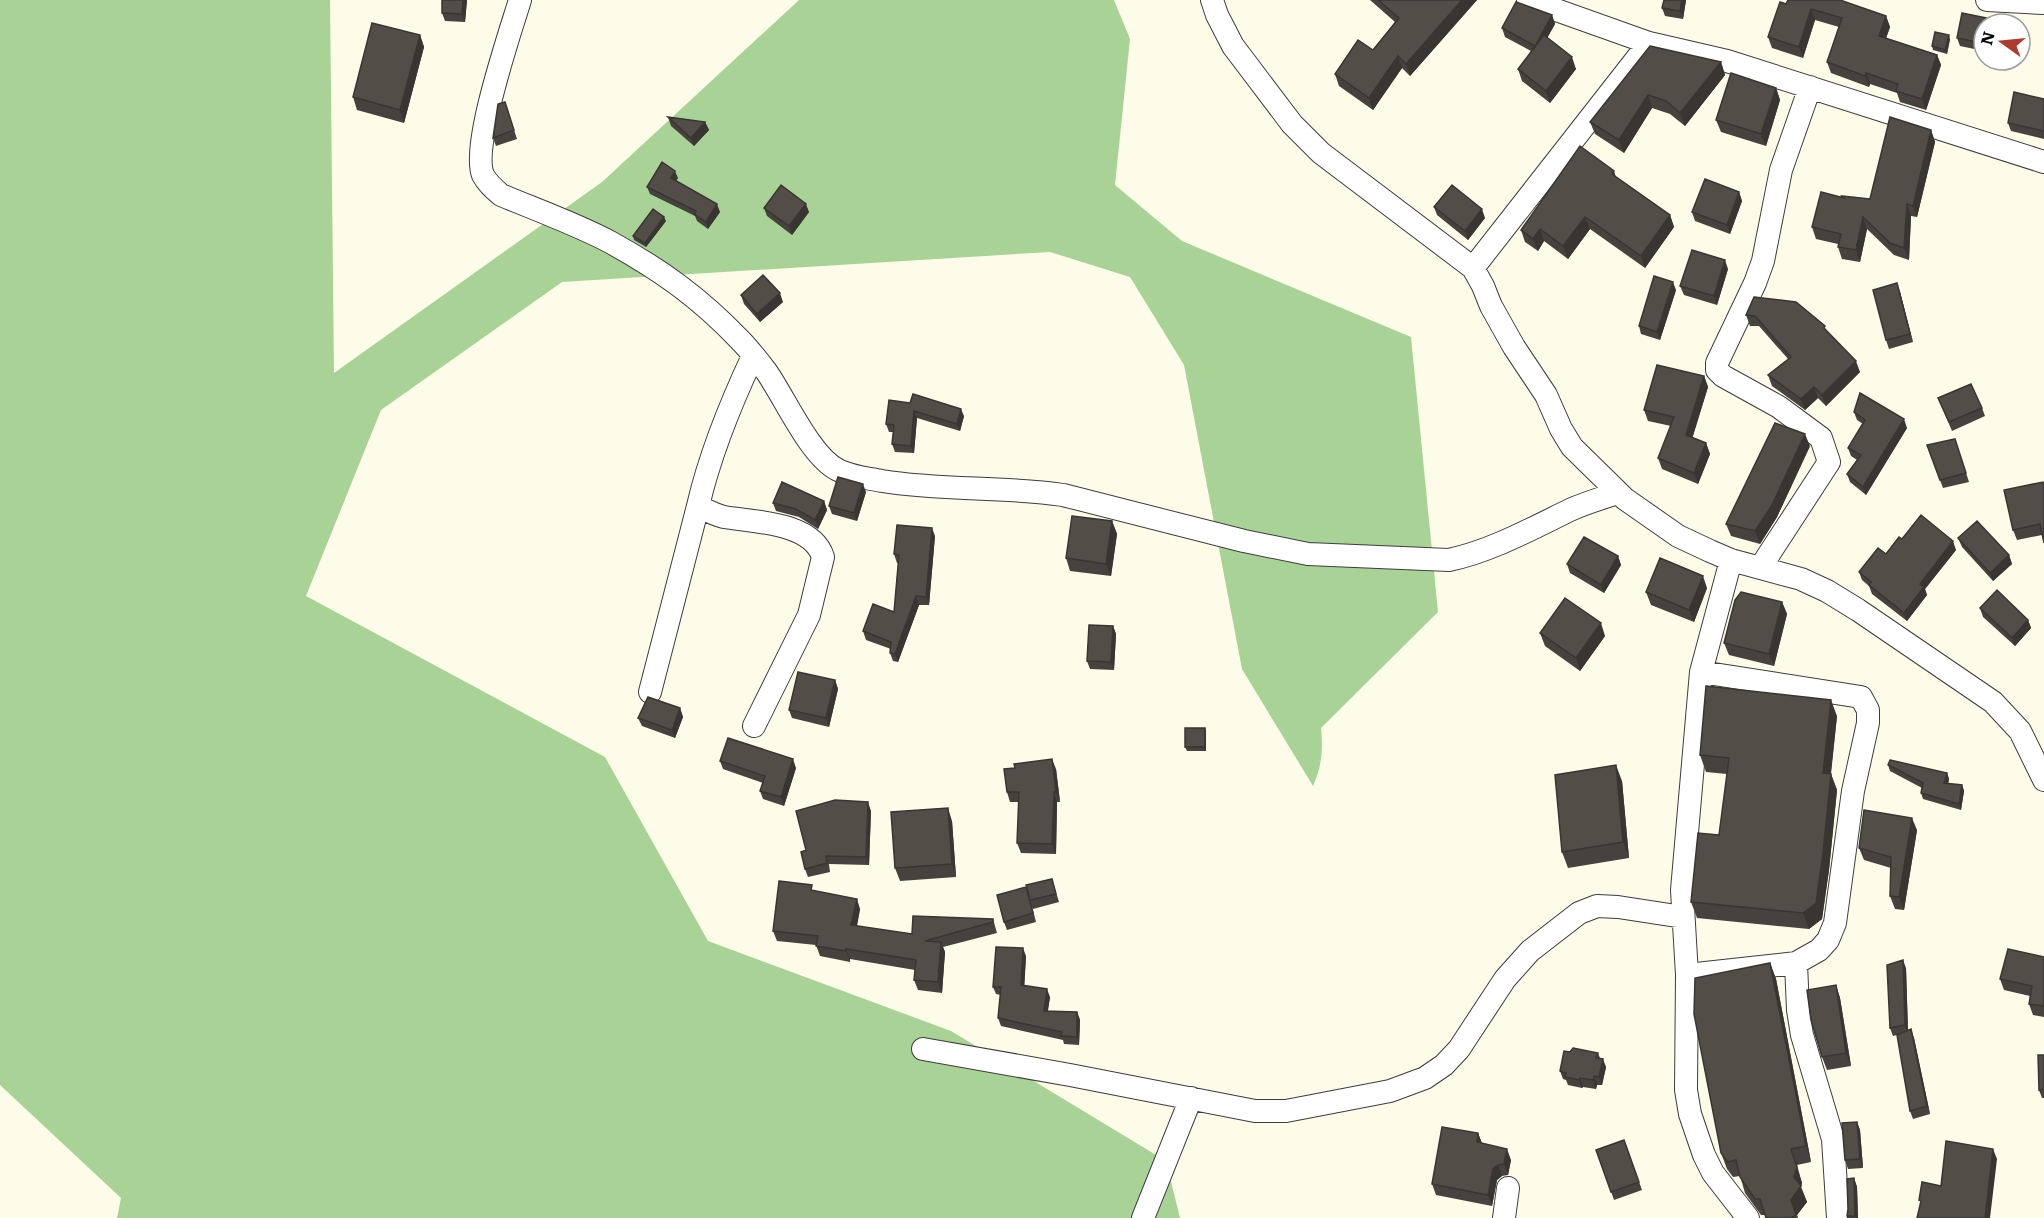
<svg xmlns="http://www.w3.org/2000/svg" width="2044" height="1218" viewBox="0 0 2044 1218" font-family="Literata,serif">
<rect width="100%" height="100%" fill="#fdfce9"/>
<path fill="#a9d396" d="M0,0h330l4,373 268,-191 197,-182h315l16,39 -15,146 67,56 229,96 27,275 -117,116c2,22 1,38 -8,58l-71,-117 -58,-304 -54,-88 -80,-25 -488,30 -181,128 -75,186 299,161 103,184 243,90 215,130 14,57h-1063l4,-20 -121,-113z"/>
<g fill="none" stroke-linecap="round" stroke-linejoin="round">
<defs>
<path id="minor" d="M520,0c-10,33 -49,146 -37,175 4,8 11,14 18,20 36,15 75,29 109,47 51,28 90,56 130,98 9,9 19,22 26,31 19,27 44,85 72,99 14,7 29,8 44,11 60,10 121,5 181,14l181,46 64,13 141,6c42,-9 82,-31 121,-50 15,-7 32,-12 48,-17
M1212,0l5,15 16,31 59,78 29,29 152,115 176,-225 78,18 317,101
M1528,0l121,43
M1987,0l57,3
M1473,268l10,18 8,20 23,41 32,48 15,34 11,18 53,52 53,37 32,15 21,9 70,19 26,12 31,19 135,92 27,29 24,49
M753,356c-23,49 -43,98 -55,150 8,4 17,9 26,11 30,5 88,5 99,40l-14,58 -55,111
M1731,560l-30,112 -19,218 5,85 -1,115 4,24 14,41 9,18 35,45
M1760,568l69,-106 -8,-24 -42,-31 -56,-31 -6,-6v-7l38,-80 8,-22 18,-91 29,-83
M650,692l48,-186
M1796,963l2,47 4,25 31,104 5,79
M1687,975l109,-12 23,-13 9,-10 7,-17 18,-132 15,-68v-13l-7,-13 -160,-25
M923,1049l147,26 185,36h31l104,-20 35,-13 19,-13 15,-16 46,-70 25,-28 49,-38 18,-7 21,1 65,10
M1143,1218l48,-120
M1504,1218l4,-30"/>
</defs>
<use href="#minor" stroke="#3d3d3d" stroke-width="24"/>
<use href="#minor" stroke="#fff" stroke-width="22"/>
</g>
<path fill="#47423d" d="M467,0l-2,22 -20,-1 -3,-8z
M1370,0h107l-67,76 -8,-8 -29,42 -34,-24 -4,-12 38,-24 22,-28z
M1686,0l-3,19 -18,-3 -3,-8z
M1786,4l100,12 4,11 -4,11 51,17 4,10 -15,45 -26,-8 -3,-9 -27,-9 -1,3 -38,-14 -4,-11 12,-35 -24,-7 -12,38 -31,-10 -4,-11z
M1552,15l3,9 -8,13 29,32 -26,34 -28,-22 -4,-12 13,-18 -26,-14 -3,-9z
M1984,24v27l-24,-5 -3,-8z
M420,35l4,12 -20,76 -47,-13 -4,-13z
M1950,39l-3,15 -14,-4 -1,-4z
M1721,62l4,13 -40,51 -15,-12 -18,-6 -28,45 -29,-19 -5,-12z
M1776,88l4,12 -14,46 -45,-14 -5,-12z
M2044,99v40l-33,-8 -3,-8z
M505,102l12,37 -21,7 -3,-8z
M668,117l37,5 4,8 -15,16 -23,-20z
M1931,130l4,12 -18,75 -6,-1 -2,44 -15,-5 -27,-26 -7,33 -18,-3 -4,-12v-3l-22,-5 -4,-12 31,-30 27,2z
M1614,171l2,6 54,38 4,12 -29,41 -55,-39 -22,30 -24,-18 -6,10 -13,-9 -4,-12z
M678,178l-2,3 44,31 -12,17 -11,-8 -2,-5 -45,-22 -3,-7z
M1739,192l3,9 -12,33 -35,-13 -3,-9z
M1434,207l51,11 -17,22 -31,-25z
M764,208l45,4 -17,23 -25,-19z
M666,221l-20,26 -12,-7 -1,-4z
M1728,269l-11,36 -33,-10 -4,-9z
M1676,290l-16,50 -19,-6 -2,-8z
M1900,292l13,50 -24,7 -3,-9z
M741,295l42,7 -23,20 -16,-18z
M1754,297l73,34 33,41 -34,34 -8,-8 -13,12 -33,-24 -4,-11 20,-16 -29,-33h-9l-4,-11z
M1704,376l4,11 -16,51 14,5 4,11 -12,30 -36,-15 -4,-11 13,-32 -23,-5 -4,-11z
M1938,398l44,10 3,8 -33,15z
M889,400l75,16 -4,15 -43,-13 -3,35 -19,-1 -3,-8 2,-12h-5l-3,-8z
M1854,412l53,16 -41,67 -16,-13 -3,-8 10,-14 -6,-4 -3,-8 15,-24 -6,-4z
M1955,439l14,43 -26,6 -16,-43z
M1810,446l-33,71 -17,27 -29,-8 -5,-12z
M2044,484l-2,51 -25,5 -4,-10z
M866,492l-9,29 -25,-7 -3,-8z
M824,501l3,9 -9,19 -19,-12 -23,-6 -3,-8z
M1112,521l5,13 -6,42 -41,-5 -4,-13z
M935,536l-6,69h-10l-21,57 -5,-1 -3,-8 1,-4 -25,-9 -3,-9 31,-19 4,-49h-1l-3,-9z
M1958,538l51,17 3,9 -19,17 -31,-34z
M1902,539l54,11 -31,39 2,6 -20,26 -35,-27 -3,-8 -7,-6 -3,-8 27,-18z
M1618,556l3,9 -17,28 -34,-20 -3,-9z
M1707,588l-13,34 -43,-17 -5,-13z
M1782,602l5,12 -13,52 -45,-11 -5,-12z
M1980,608l48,12 3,8 -16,18 -32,-29z
M1113,626l3,8 -2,36 -24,-1 -3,-8z
M1540,633l65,3 -25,35 -35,-25z
M835,680l3,9 -9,38 -37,-9 -3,-8z
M680,708l3,9 -8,21 -33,-12 -4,-8z
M1837,716l-6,58 6,16 -8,80 -7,49 -13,10 -112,-11 -6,-16 28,-67 8,-61 -21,-2 -6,-17z
M1205,728l1,4v19h-19l-2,-4z
M720,761l76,7 -12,38 -21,-7 -3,-8 3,-8 -40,-14z
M1888,765l59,8 2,6 -1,5 14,1 2,6 -3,19 -38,-11 -2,-6 1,-5 -32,-17z
M1056,769l4,33h-3l-1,52 -35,-1 -4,-10 2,-41h-9l-3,-10z
M1622,781l7,77 -61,10 -6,-16z
M871,811l-2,54 -40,-1 1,8 -22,5 -3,-8 1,-19z
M952,821l4,56 -56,4 -5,-13z
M1917,830l-13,80 -9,-1 -5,-13 1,-28 -27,-8 -5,-12z
M1052,879l7,23 -26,7 -1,-3 4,16 -29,8 -3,-8z
M813,890l47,19 -3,17 55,8 81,-15 4,14 -54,14 2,5 -3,41 -24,-3 -4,-10 1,-10 -65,-11v3l-30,-6 -4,-11 -39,-4 -4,-10z
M1026,956l-2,30 26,11 -2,14 29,1 3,8 -1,25 -15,-1 -1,-4 -62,-14 -3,-8 3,-23 -5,-1 -3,-7z
M2037,956l7,1v60l-11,-2 -4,-11 1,-8 -26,-6 -4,-11z
M1770,963l6,16 35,183 -14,3 5,18 -1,4 6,15 -10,13 1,3h-32l-1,-3h-4l-16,-22 -5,-17 -7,1 -6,-8 -6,-16z
M1906,968l2,62 6,8 16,76 -17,5 -3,-8 -13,-76 -4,1 -3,-8z
M1836,985l4,13 11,68 -24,4 -5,-13z
M1570,1052l28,1 2,5 6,9 -4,18h-5l-1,4 -13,-2 -1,1 -14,-3 -2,-5 -3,-1 -3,-8z
M2044,1055v43h-2l-3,-8z
M1857,1122l3,8 3,38 -15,1 -3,-9z
M1478,1133l4,10 29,17 -3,15 -6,1 -5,4 -5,26 -56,-11 -4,-11z
M1624,1140l18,50 -28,10 -18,-50z
M1854,1178l3,9 1,31h-11v-2z"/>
<path fill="#393632" d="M463,0h4l-2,22 -3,-8z
M1462,0h15l-67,76 -4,-12z
M1682,0h4l-3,19 -3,-8z
M1811,9l4,11 -12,38 -4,-11z
M1552,15l3,9 -17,31 -3,-9z
M1886,16l4,11 -7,20 -4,-11z
M420,35l4,12 -20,76 -4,-13z
M1949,35l1,4 -3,15 -2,-4z
M1937,55l4,10 -15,45 -4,-11z
M1398,56l4,12 -29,42 -4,-12z
M1572,57l4,12 -26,34 -4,-12z
M1721,62l4,13 -40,51 -5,-13z
M1866,73l4,11 -1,3 -4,-11z
M1776,88l4,12 -14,46 -5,-12z
M1648,95l4,13 -28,45 -5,-13z
M705,122l4,8 -15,16 -3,-8z
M1931,130l4,12 -18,75 -4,-11z
M675,171l3,7 -5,7 -2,-7z
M1739,192l3,9 -12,33 -3,-9z
M717,204l3,8 -12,17 -2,-7z
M806,204l3,8 -17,23 -3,-9z
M1907,204l4,12 -2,44 -5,-12z
M1482,209l3,9 -17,22 -3,-9z
M1670,215l4,12 -29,41 -4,-12z
M664,217l2,4 -20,26 -1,-4z
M1585,217l5,12 -22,30 -5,-13z
M1863,217l4,12 -7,33 -4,-12z
M1540,229l4,12 -6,10 -5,-12z
M1725,260l3,9 -11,36 -3,-9z
M1673,282l3,8 -16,50 -3,-8z
M1897,283l3,9 13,50 -3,-8z
M780,293l3,9 -23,20 -3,-8z
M1856,361l4,11 -34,34 -4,-11z
M1704,376l4,11 -18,59 -4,-11z
M1814,387l4,11 -13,12 -4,-11z
M961,409l3,7 -4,15 -3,-7z
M914,411l3,7 -3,35 -3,-7z
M1904,419l3,9 -41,67 -3,-8z
M1805,434l5,12 -33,71 -17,27 -5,-13z
M1706,443l4,11 -12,30 -4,-11z
M863,484l3,8 -9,29 -3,-8z
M824,501l3,9 -9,19 -3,-9z
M1112,521l5,13 -6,42 -5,-12z
M932,528l3,8 -6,69 -3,-8z
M1953,541l3,9 -31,39 2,6 -20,26 -3,-8 16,-29z
M2009,555l3,9 -19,17 -3,-8z
M1618,556l3,9 -17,28 -3,-8z
M1703,576l4,12 -13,34 -5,-12z
M916,596l3,9 -21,57 -3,-8z
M1782,602l5,12 -13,52 -5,-12z
M2028,620l3,8 -16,18 -3,-8z
M1601,623l4,13 -25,35 -4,-13z
M1113,626l3,8 -2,36 -3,-8z
M835,680l3,9 -9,38 -3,-9z
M1831,700l6,16 -8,73 -6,-16z
M680,708l3,9 -8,21 -3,-8z
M1205,728l1,4v19l-1,-4z
M793,759l3,9 -12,38 -3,-9z
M1052,759l4,10 4,33 -4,-10z
M1616,765l6,16 7,77 -6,-16z
M1947,773l2,6 -2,10 -3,-6z
M1831,774l6,16 -8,80 -7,49 -13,10 -6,-16z
M1962,785l2,6 -3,19 -2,-6z
M1054,792l3,10 -1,52 -4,-10z
M868,802l3,9 -2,54 -3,-8z
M948,808l4,13 4,56 -4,-13z
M1912,818l5,12 -13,80 -5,-13z
M857,899l3,10 -5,26 -4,-10z
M941,942l4,10 -3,41 -4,-11z
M1023,948l3,8 -2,37 -3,-8z
M846,949l4,10v3l-4,-11z
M1903,960l3,8 2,65 -3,-8z
M1770,963l6,16 35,183 -5,-16z
M1836,985l4,13 11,68 -5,-13z
M1047,989l3,8 -4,22 -2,-8z
M1077,1012l3,8 -1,25 -2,-8z
M1911,1029l3,9 16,76 -3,-8z
M1603,1059l3,8 -4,18 -3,-8z
M1594,1076l3,9 -1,4 -3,-9z
M1580,1078l3,9 -1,1 -3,-8z
M1857,1122l3,8 3,38 -3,-9z
M1478,1133l4,11 -5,-2z
M1507,1149l4,11 -3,15 -4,-11z
M1791,1149l11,34 -1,4 6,15 -10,13 1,3 -7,-18 3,-23z
M1993,1149l4,10 -7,59h-5z
M1498,1165l4,11 -5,4 -5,26 -4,-11 5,-26z
M1854,1178l3,9 1,31h-2l-1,-2z"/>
<path fill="#524d47" stroke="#393632" stroke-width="1.5" d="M442,0h21l-1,14 -20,-1z
M1378,0h84l-56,64 -8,-8 -29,42 -34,-24 23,-34 15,10 26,-32z
M1664,0h18l-2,11 -18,-3z
M1788,0h52l46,16 -7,20 58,19 -15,44 -26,-8 2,-7 -32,-11 -1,3 -38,-14 15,-44 -31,-9 -12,38 -31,-10 12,-35 6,2z
M1516,2l36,13 -17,31 -33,-18z
M1962,13l25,5 -1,6h-2v9l-2,10 -25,-5z
M372,23l48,12 -20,75 -47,-13z
M1935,32l14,3 -4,15 -13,-4z
M1544,35l28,22 -26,34 -28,-22z
M1650,46l71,16 -41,51 -14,-12 -18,-6 -29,45 -29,-18z
M1731,73l45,15 -15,46 -45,-14z
M2014,92l30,7v32l-36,-8z
M505,102l9,28 -21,8 5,-34z
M668,117l37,5 -14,16z
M1890,117l41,13 -18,76 -6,-2 -3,44 -14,-5 -27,-26 -7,33 -18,-3 3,-13 -29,-7 9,-35 23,6 -2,-2 28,3z
M1580,146l34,25 -2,3 58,41 -29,41 -56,-39 -22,29 -23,-17 -7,10 -12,-9z
M662,162l13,9 -4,7 46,26 -11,18 -12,-8 2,-3 -49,-24z
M1705,179l34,13 -12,33 -35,-13z
M781,185l25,19 -17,22 -25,-18z
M1452,185l30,24 -17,22 -31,-24z
M653,209l11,8 -19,26 -12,-7z
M1692,250l33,10 -11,36 -34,-10z
M763,275l17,18 -23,21 -16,-19z
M1654,276l19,6 -16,50 -18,-6z
M1897,283l13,51 -24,6 -13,-50z
M1754,297l42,5 29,24 -1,2 32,33 -34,34 -8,-8 -13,12 -33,-24 23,-18 -36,-41 -9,-1z
M1657,365l47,11 -18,59 20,8 -12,30 -36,-15 16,-41 -30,-7z
M1971,384l11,24 -33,14 -11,-24z
M1860,393l44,26 -41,68 -16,-13 14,-19 -13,-7 17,-28 -11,-8z
M913,394l48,15 -4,15 -43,-13 -3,35 -19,-2 2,-19 -8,-1 3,-24 21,3z
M1775,423l30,11 -33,71 -17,26 -29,-7z
M1955,439l11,34 -26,7 -13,-35z
M838,477l25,7 -9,29 -25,-7z
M782,482l42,19 -9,19 -19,-11 -23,-6z
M2043,482l1,3v58l-4,-19 -27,6 -9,-40z
M1921,515l32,26 -33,43 4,3 -20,26 -35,-28 2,-3 -12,-10 19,-24 8,6 13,-17 3,2z
M1072,516l40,5 -6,43 -40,-6z
M1977,521l32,34 -19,18 -32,-35z
M897,525l35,3 -6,69 -10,-1 -21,58 -5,-1 1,-11 -28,-11 10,-27 21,8 5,-57 -5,-1z
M1584,537l34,19 -17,29 -34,-21z
M1660,558l43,18 -14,34 -43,-18z
M1997,590l31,30 -16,18 -32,-30z
M1741,592l41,10 -13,52 -45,-11 11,-43z
M1565,598l36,25 -25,35 -36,-25z
M1089,625l24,1 -2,36 -24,-1z
M798,672l37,8 -9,38 -37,-8z
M1706,686l125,14 -8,73 8,1 -8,79 -7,50 -13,10 -112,-11 7,-69 21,2 10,-77 -29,-3z
M648,697l32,11 -8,22 -34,-12z
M1185,728h20v19h-20z
M728,738l65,21 -12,38 -21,-6 5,-15 -45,-15z
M1052,759l4,33h-2l-2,52 -35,-1 2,-51h-12l-3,-23 11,-1 -1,-4z
M1890,760l57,13 -3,10 18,2 -3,19 -38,-11 2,-10 -35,-18z
M1616,765l7,77 -61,10 -7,-77z
M835,800l33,2 -2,55 -40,-1 1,7 -22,6 -4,-17 5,-2 -10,-39z
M948,808l4,56 -57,4 -4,-56z
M1864,810l48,8 -13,79 -9,-1 1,-39 -32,-9z
M1052,879l4,15 -26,6 -4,-15z
M779,881l33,4 -1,5 46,9 -6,26 61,9 1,-18 80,3v3l-68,19 16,1 -3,40 -24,-2 2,-20 -70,-11v2l-30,-5 2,-10 -45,-5z
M1026,887l7,26 -29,9 -7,-27z
M996,947l27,1 -2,37 26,4 -3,22 33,1v25l-16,-1 1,-4 -64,-14 3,-31h-8z
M2008,949l36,8v49l-15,-2 3,-18 -32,-7z
M1903,960l2,65 -15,3 -3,-63z
M1770,963l36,183 -15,3 6,18 -3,10 7,9 -10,14 5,15 -5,3h-25l-6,-19h-5l-15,-22 -4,-17 -8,2 -7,-9 -27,-139 1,-36z
M1836,985l10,68 -24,4 -11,-37 -4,-30z
M1911,1029l16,77 -17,5 -13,-76z
M1573,1048l25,5 -2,5 7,1 -4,18 -5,-1 -1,4 -13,-2 -1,2 -14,-3 1,-4 -6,-2 4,-20 6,1z
M2038,1055h6v34l-5,1z
M1857,1122l3,37 -15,1 -3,-37z
M1442,1127l36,6 -1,9 30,7 -3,15 -6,1 -5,4 -5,26 -56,-11z
M1624,1140l15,42 -28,10 -15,-42z
M1946,1141l47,8 -8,69h-68l4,-17 -2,-1 3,-18 19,4z
M1854,1178l1,38h-8l1,-7 -1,-30z"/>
<g transform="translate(2002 42) rotate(285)"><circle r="28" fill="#ffffff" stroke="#9d9d9d" stroke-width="1.5"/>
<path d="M0-4.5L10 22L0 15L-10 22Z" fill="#ae3b2e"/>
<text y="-9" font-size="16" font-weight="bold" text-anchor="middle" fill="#0a0a0a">N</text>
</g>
</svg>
